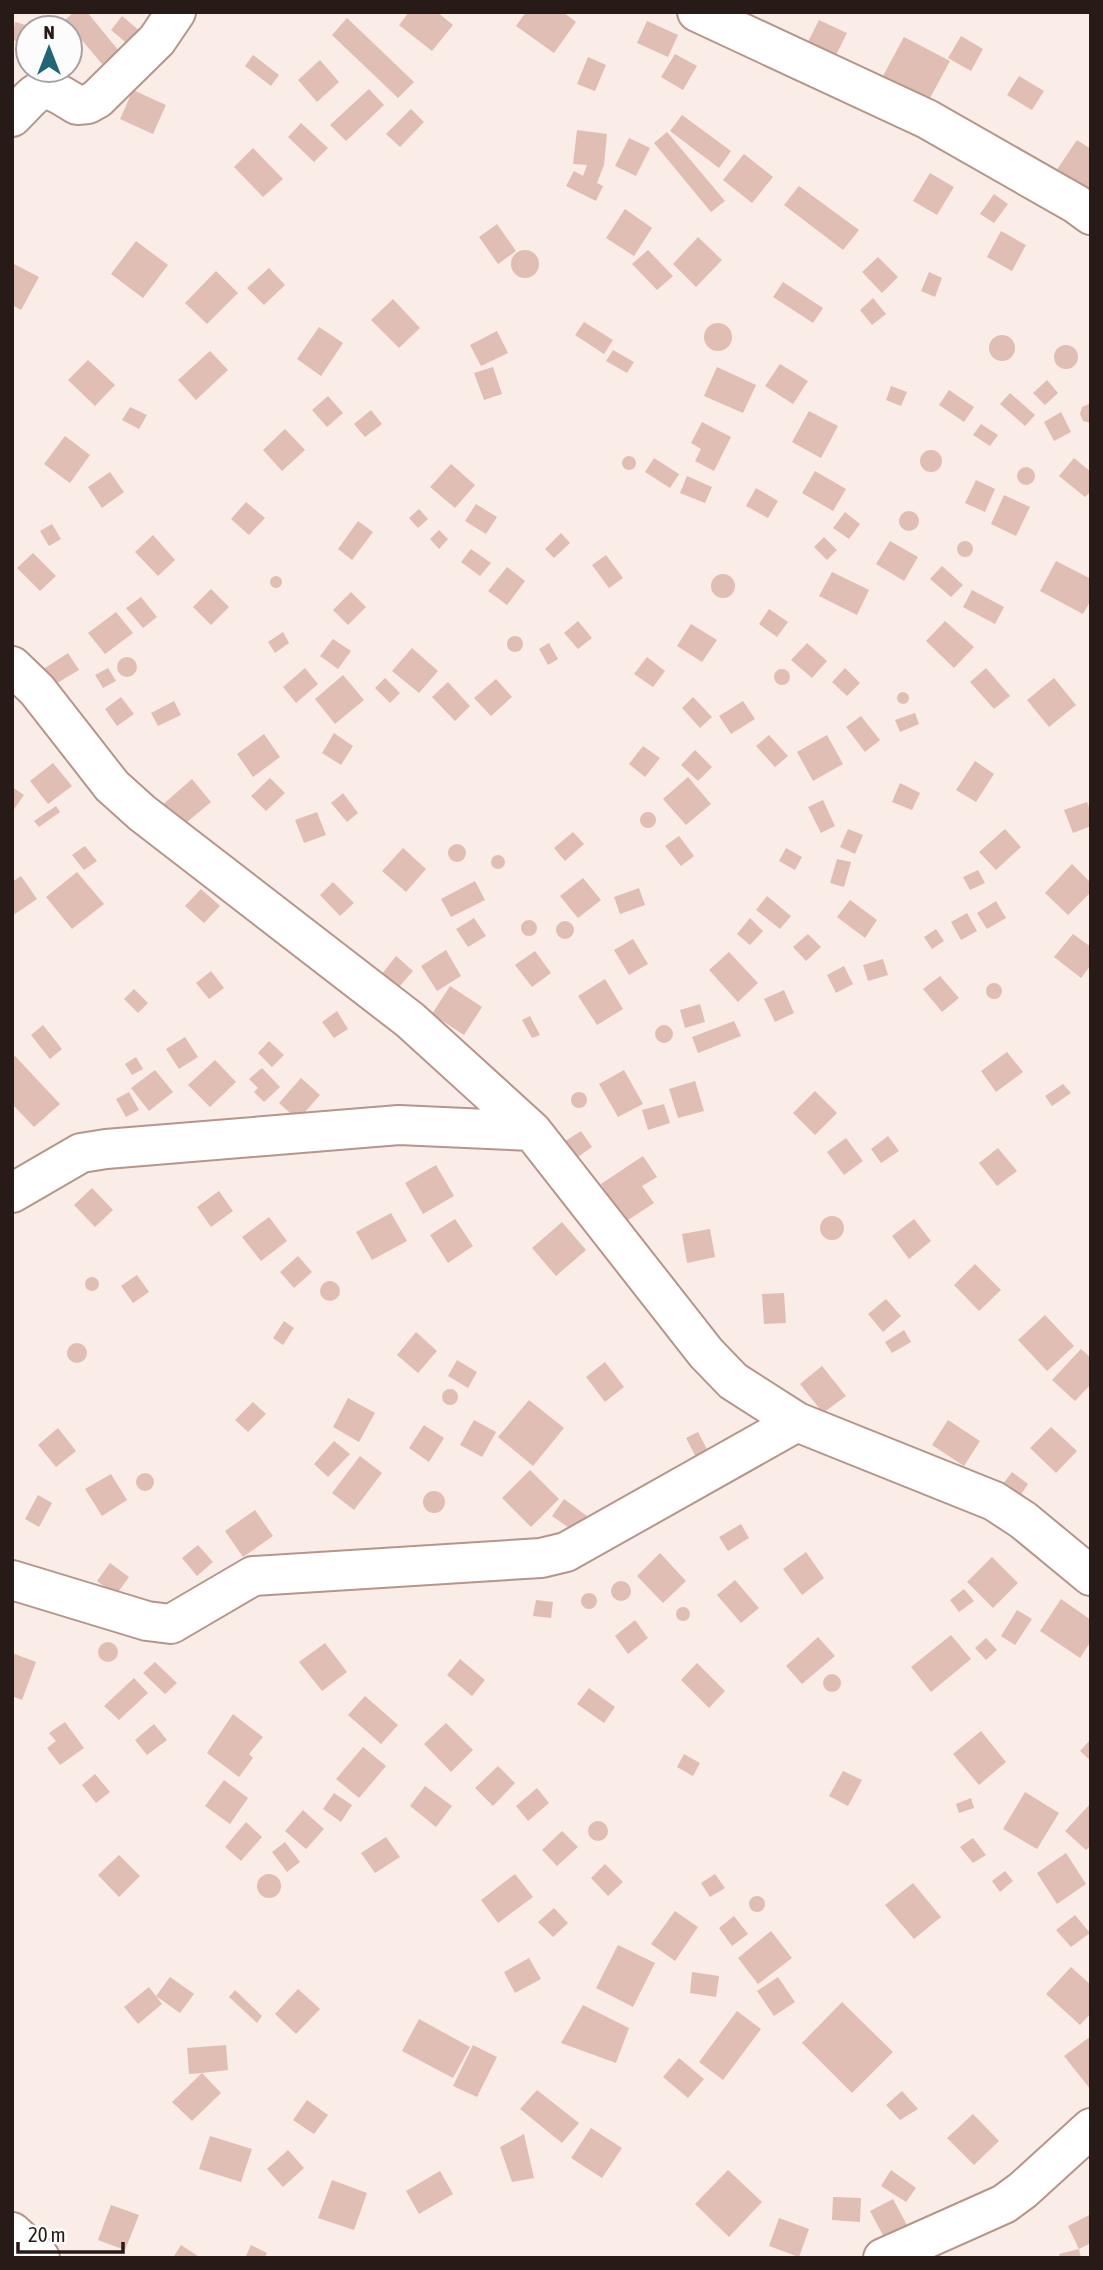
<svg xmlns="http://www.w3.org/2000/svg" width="1103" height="2270" viewBox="0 0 1103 2270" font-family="'Asap Condensed',sans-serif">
<rect width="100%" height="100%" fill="#faece7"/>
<path fill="#e0beb3" d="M74,12h13l32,39 -17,13 -37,-44z
M409,12h28l16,13 -21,26 -33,-26z
M526,12h37l13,10 -22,31 -38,-27z
M122,16l19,16 -11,14 -19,-16z
M347,18l67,64 -16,16 -66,-63z
M819,20l28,13 -11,22 -28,-13z
M647,21l31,14 -10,22 -31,-14z
M15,22l18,5 -5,1v16l-16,-4z
M961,36l22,13 -12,22 -23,-13z
M904,37l46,24 -27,50 -46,-24z
M675,54l22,12 -14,24 -22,-13z
M253,55l26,20 -8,11 -26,-20z
M588,57l18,8 -11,26 -18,-7z
M320,60l19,22 -22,20 -19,-22z
M1019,76l25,15 -12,19 -25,-15z
M369,89l15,16 -38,36 -16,-16z
M133,90l33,15 -13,29 -33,-15z
M411,109l13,13 -24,25 -14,-13z
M682,115l49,36 -12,17 -49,-37z
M301,123l27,25 -14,14 -26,-25z
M577,130l30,4 -3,31 -7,18 6,3 -7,15 -30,-15 8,-15 9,5 4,-11 -14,-1z
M667,132l58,69 -14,11 -57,-69z
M629,138l21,10 -14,28 -21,-10z
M1077,140l14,9v48l-37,-23z
M253,148l30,31 -20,18 -29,-30z
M744,154l29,23 -21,26 -29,-23z
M930,173l24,14 -17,28 -24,-14z
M799,186l60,44 -16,20 -59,-45z
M994,194l14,10 -14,19 -14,-9z
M625,209l27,19 -18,28 -28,-18z
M497,224l19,27 -18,13 -19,-27z
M1001,231l25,14 -14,26 -25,-14z
M698,237l24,23 -26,27 -23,-23z
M136,241l32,24 -25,33 -32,-24z
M648,250l25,26 -16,14 -25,-26z
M511 264a14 14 0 1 1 28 0a14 14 0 1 1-28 0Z
M878,257l20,20 -16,16 -20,-21z
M12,263l27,14 -18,33 -9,-5z
M269,268l16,17 -21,20 -17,-17z
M216,271l22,22 -31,31 -22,-21z
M929,272l13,6 -7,19 -14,-6z
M783,282l40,26 -10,15 -40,-26z
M873,298l13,16 -14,11 -12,-15z
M393,299l27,29 -21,20 -28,-28z
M584,322l29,18 -9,14 -29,-19z
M704 337a14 14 0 1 1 28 0a14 14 0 1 1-28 0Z
M319,327l24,16 -22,33 -24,-17z
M497,331l11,22 -27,13 -11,-21z
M989 348a13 13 0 1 1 26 0a13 13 0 1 1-26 0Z
M1054 357a12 12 0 1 1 24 0a12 12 0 1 1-24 0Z
M613,350l21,12 -7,11 -21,-12z
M210,351l18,19 -32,30 -18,-20z
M88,360l27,25 -20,21 -27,-26z
M780,364l28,17 -15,23 -28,-18z
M493,367l9,27 -18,6 -10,-27z
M717,367l39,18 -13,28 -39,-17z
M1047,380l11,13 -13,12 -12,-12z
M891,386l16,6 -6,14 -15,-6z
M949,390l25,17 -10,15 -25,-17z
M1010,393l25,22 -10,11 -25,-22z
M328,396l15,17 -16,14 -15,-17z
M1089,404h2v19l-8,-2 -3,-7 2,-7z
M130,407l17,8 -8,14 -17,-9z
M371,410l11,14 -17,13 -11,-13z
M809,411l29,15 -17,32 -29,-16z
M1061,412l10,20 -17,9 -10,-19z
M702,422l29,15 -17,34 -19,-10 6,-12 -10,-6z
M981,424l17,11 -8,11 -17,-11z
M285,429l20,21 -23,21 -19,-21z
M65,436l25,19 -20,28 -26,-19z
M920 461a11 11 0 1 1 22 0a11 11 0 1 1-22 0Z
M622 463a7 7 0 1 1 14 0a7 7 0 1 1-14 0Z
M654,458l25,16 -9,14 -25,-16z
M1074,458l17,14v19l-6,6 -26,-21z
M451,464l24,21 -20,23 -25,-21z
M1017 476a9 9 0 1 1 18 0a9 9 0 1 1-18 0Z
M815,471l31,18 -13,22 -31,-18z
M110,472l14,20 -22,16 -14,-21z
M687,476l25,11 -7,16 -25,-10z
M976,480l19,9 -10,23 -20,-9z
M756,488l22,13 -10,17 -22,-12z
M1004,495l26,12 -14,29 -25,-12z
M246,502l19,16 -16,17 -18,-16z
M476,504l21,13 -11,17 -21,-13z
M419,509l9,10 -10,9 -9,-10z
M899 521a10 10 0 1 1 20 0a10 10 0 1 1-20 0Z
M845,512l15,12 -11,15 -16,-11z
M358,521l15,11 -21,28 -14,-11z
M52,524l9,15 -12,7 -9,-15z
M439,530l9,9 -9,10 -9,-10z
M561,533l9,10 -16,15 -9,-9z
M153,535l22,25 -17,16 -23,-24z
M824,537l13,13 -10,10 -13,-13z
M957 549a8 8 0 1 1 16 0a8 8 0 1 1-16 0Z
M890,541l28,16 -14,24 -28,-17z
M471,549l20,14 -11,13 -19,-14z
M33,553l23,23 -16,15 -23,-23z
M606,555l17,23 -14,10 -17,-23z
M1056,561l35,18v21l-8,14 -43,-23z
M942,566l21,19 -12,12 -21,-18z
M507,567l18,14 -18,24 -19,-14z
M832,572l37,18 -12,25 -38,-19z
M711 586a12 12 0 1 1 24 0a12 12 0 1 1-24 0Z
M270 582a6 6 0 1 1 12 0a6 6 0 1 1-12 0Z
M211,589l18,18 -18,18 -18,-18z
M972,590l32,17 -9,17 -32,-17z
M351,592l15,15 -18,18 -15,-15z
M141,597l16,20 -14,11 -17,-20z
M769,609l19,13 -11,15 -18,-13z
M116,612l17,21 -28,21 -17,-21z
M578,621l14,17 -14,11 -14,-16z
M945,621l29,26 -20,21 -28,-27z
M691,624l26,16 -15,22 -25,-16z
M283,632l6,11 -14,10 -7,-11z
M507 644a8 8 0 1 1 16 0a8 8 0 1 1-16 0Z
M333,639l18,12 -13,18 -18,-13z
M549,643l9,16 -10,6 -9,-16z
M807,643l20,18 -15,17 -21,-18z
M412,648l26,23 -19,22 -27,-22z
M68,653l11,17 -27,16 -10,-16z
M117 667a10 10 0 1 1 20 0a10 10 0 1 1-20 0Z
M647,657l18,14 -12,16 -19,-13z
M108,668l8,13 -13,7 -8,-13z
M305,668l13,16 -22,19 -13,-16z
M845,668l15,15 -13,13 -15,-14z
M986,668l24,28 -16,13 -24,-27z
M774 677a8 8 0 1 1 16 0a8 8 0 1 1-16 0Z
M343,675l21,25 -29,24 -20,-25z
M385,678l15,15 -10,10 -15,-15z
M1054,678l22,27 -27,22 -22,-27z
M496,679l16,18 -21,19 -17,-18z
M448,682l22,24 -15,15 -23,-24z
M897 698a6 6 0 1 1 12 0a6 6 0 1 1-12 0Z
M121,697l13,17 -17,12 -12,-17z
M693,697l19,20 -12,11 -18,-20z
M174,701l7,14 -23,11 -7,-13z
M743,701l12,18 -24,15 -12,-18z
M915,713l4,11 -19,8 -5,-12z
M861,716l19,24 -15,12 -19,-25z
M334,733l19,13 -12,19 -19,-12z
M264,734l16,23 -27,20 -16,-23z
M769,735l19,21 -13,11 -19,-21z
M827,735l16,29 -30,17 -16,-29z
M643,746l17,12 -15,19 -16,-13z
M695,750l17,17 -14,14 -17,-16z
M975,761l19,13 -18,28 -20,-12z
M53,763l19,23 -24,18 -18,-23z
M688,777l23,27 -25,21 -23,-26z
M270,778l15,15 -19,18 -15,-15z
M192,779l19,23 -31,26 -19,-22z
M900,783l20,10 -8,17 -20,-8z
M12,787l12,8 -12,17z
M343,793l15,20 -11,9 -16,-19z
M823,800l12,26 -14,7 -13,-26z
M1087,802l4,11v13l-18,7 -9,-23z
M56,806l4,6 -21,15 -5,-6z
M317,812l9,23 -22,8 -9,-23z
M640 820a8 8 0 1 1 16 0a8 8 0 1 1-16 0Z
M848,829l15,6 -8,19 -15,-7z
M1005,829l16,18 -25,23 -17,-18z
M573,832l11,12 -19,17 -11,-13z
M679,836l15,20 -13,10 -16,-20z
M448 853a9 9 0 1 1 18 0a9 9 0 1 1-18 0Z
M85,846l12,15 -13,9 -12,-15z
M403,848l23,21 -20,23 -24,-21z
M786,848l16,9 -7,13 -16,-9z
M491 862a7 7 0 1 1 14 0a7 7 0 1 1-14 0Z
M837,859l14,3 -7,25 -14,-4z
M1072,864l19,19v9l-23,23 -23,-22z
M978,870l7,13 -15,7 -7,-13z
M77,872l27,32 -32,25 -26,-32z
M21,876l16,23 -25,17v-34z
M583,878l18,22 -23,18 -18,-22z
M475,881l10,19 -34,17 -10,-18z
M333,882l21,21 -14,13 -20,-21z
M639,888l6,17 -25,9 -6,-17z
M201,889l19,17 -16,17 -19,-17z
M767,896l24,20 -11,13 -24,-19z
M850,900l27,20 -12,18 -28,-21z
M996,901l10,17 -19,11 -10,-16z
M967,913l10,18 -16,9 -10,-18z
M474,918l12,18 -18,11 -12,-18z
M750,918l13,13 -13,14 -13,-11z
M521 928a8 8 0 1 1 16 0a8 8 0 1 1-16 0Z
M556 930a9 9 0 1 1 18 0a9 9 0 1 1-18 0Z
M936,929l8,12 -12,8 -8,-12z
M808,934l13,13 -15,14 -13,-14z
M1073,934l18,13v18l-10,13 -27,-21z
M633,939l15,25 -19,11 -15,-25z
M446,950l15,26 -24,15 -16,-25z
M535,951l16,22 -19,14 -17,-22z
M729,952l29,31 -20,19 -29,-32z
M396,956l17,15 -15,17 -16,-14z
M883,959l5,16 -20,6 -5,-16z
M844,966l9,18 -17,9 -9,-18z
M211,971l13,17 -15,11 -13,-16z
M940,976l19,22 -17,14 -19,-23z
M605,979l18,30 -26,16 -19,-29z
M986 991a8 8 0 1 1 16 0a8 8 0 1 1-16 0Z
M450,986l32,21 -18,28 -32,-21z
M134,989l14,14 -10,10 -14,-14z
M784,990l10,23 -19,9 -11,-23z
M700,1004l5,18 -20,6 -5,-18z
M337,1011l11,18 -14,9 -12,-16z
M530,1016l10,19 -8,3 -10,-18z
M734,1021l7,15 -43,17 -6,-16z
M43,1025l19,24 -12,10 -19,-24z
M655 1034a9 9 0 1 1 18 0a9 9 0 1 1-18 0Z
M185,1037l13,20 -19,12 -13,-20z
M269,1041l15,14 -12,12 -14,-14z
M1007,1052l16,20 -27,20 -15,-21z
M15,1056l45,48 -26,23 -22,-23v-46z
M136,1057l7,12 -11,6 -7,-11z
M215,1060l21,22 -26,25 -22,-22z
M262,1068l18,19 -16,15 -10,-10 4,-4 -9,-9z
M155,1070l18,22 -24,19 -18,-23z
M624,1070l19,34 -25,13 -19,-33z
M301,1078l19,17 -22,25 -19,-17z
M695,1081l9,30 -26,7 -9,-29z
M1063,1084l8,9 -19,13 -7,-10z
M815,1091l22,22 -22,22 -22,-22z
M129,1092l10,18 -13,7 -10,-18z
M571 1100a8 8 0 1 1 16 0a8 8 0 1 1-16 0Z
M664,1104l6,19 -22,7 -6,-20z
M581,1131l11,16 -17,12 -11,-17z
M888,1136l11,15 -18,12 -10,-14z
M846,1138l17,23 -19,14 -17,-23z
M998,1148l19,23 -20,15 -18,-23z
M643,1156l14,21 -15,9 12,17 -29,19 -24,-38z
M436,1165l18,31 -31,18 -18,-31z
M92,1188l21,22 -18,17 -21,-22z
M219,1191l14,20 -22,16 -14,-20z
M391,1213l16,28 -35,19 -16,-28z
M820 1228a12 12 0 1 1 24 0a12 12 0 1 1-24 0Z
M269,1217l18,24 -26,20 -19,-24z
M455,1219l18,27 -25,17 -18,-28z
M914,1219l17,22 -22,18 -17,-23z
M562,1222l24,28 -30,26 -24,-28z
M710,1229l5,28 -28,6 -5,-29z
M298,1256l14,16 -18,16 -14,-16z
M975,1264l26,26 -22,21 -25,-26z
M137,1275l12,17 -16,11 -12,-17z
M85 1284a7 7 0 1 1 14 0a7 7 0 1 1-14 0Z
M320 1291a10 10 0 1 1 20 0a10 10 0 1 1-20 0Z
M784,1293l2,30 -22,1 -2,-30z
M886,1299l15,17 -18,16 -15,-18z
M1045,1315l29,31 -27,25 -29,-31z
M284,1321l10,7 -11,17 -10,-7z
M904,1330l7,12 -19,11 -7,-11z
M416,1332l21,19 -19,22 -21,-18z
M67 1353a10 10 0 1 1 20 0a10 10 0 1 1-20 0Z
M1081,1349l10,9v26l-16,17 -23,-21z
M457,1360l20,12 -9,16 -20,-12z
M605,1362l19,25 -19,15 -19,-25z
M822,1366l24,30 -23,17 -23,-29z
M442 1397a8 8 0 1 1 16 0a8 8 0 1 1-16 0Z
M348,1398l27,15 -16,29 -26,-15z
M529,1400l35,28 -31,38 -35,-29z
M253,1402l13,12 -18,18 -13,-12z
M474,1420l22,12 -14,25 -22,-12z
M948,1420l32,21 -16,25 -32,-21z
M424,1425l20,13 -15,24 -20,-14z
M1051,1427l26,24 -21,22 -26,-25z
M58,1428l18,23 -20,16 -18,-22z
M698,1432l10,19 -12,6 -10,-19z
M334,1441l16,13 -22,23 -14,-13z
M360,1456l22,17 -28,37 -22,-17z
M530,1470l29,29 -28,28 -29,-29z
M1012,1472l16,12 -8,12 -17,-12z
M136 1482a9 9 0 1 1 18 0a9 9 0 1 1-18 0Z
M111,1474l16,26 -25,16 -17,-27z
M423 1502a11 11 0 1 1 22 0a11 11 0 1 1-22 0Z
M38,1495l14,8 -13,24 -14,-8z
M564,1499l23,17 -12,16 -23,-16z
M255,1510l18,26 -30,21 -18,-26z
M741,1524l8,14 -21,13 -9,-14z
M198,1545l15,17 -16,14 -15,-18z
M806,1552l18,26 -22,17 -19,-26z
M660,1553l26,28 -23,22 -26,-27z
M992,1557l26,26 -25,25 -26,-26z
M110,1563l19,14 -13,18 -19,-14z
M735,1580l24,28 -18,15 -24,-28z
M611 1591a10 10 0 1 1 20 0a10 10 0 1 1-20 0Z
M964,1589l10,12 -15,11 -9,-12z
M581 1601a8 8 0 1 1 16 0a8 8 0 1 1-16 0Z
M1061,1599l30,21v21l-11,17 -40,-27z
M536,1600l17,2 -2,16 -18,-2z
M676 1614a7 7 0 1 1 14 0a7 7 0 1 1-14 0Z
M1017,1610l15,9 -17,26 -14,-9z
M635,1620l13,18 -20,16 -13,-18z
M951,1635l20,24 -40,33 -20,-25z
M818,1637l17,19 -33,28 -16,-18z
M986,1638l11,12 -11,10 -11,-12z
M98 1652a10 10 0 1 1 20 0a10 10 0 1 1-20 0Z
M325,1643l22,29 -25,19 -23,-29z
M12,1653l24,9 -14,38 -10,-4z
M460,1659l25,21 -13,16 -25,-21z
M155,1662l22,21 -12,11 -22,-21z
M697,1663l28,28 -16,17 -28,-28z
M823 1683a9 9 0 1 1 18 0a9 9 0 1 1-18 0Z
M134,1678l14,15 -29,27 -15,-14z
M589,1688l26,19 -11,16 -27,-19z
M365,1696l33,29 -17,19 -33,-29z
M233,1714l30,23 -14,17 4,4 -14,19 -32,-24z
M65,1722l19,26 -24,17 -13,-17 9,-7 -7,-8z
M446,1723l27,27 -22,22 -27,-28z
M154,1724l13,16 -20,15 -12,-15z
M981,1731l25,31 -27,23 -26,-31z
M1091,1739v22l-11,-10z
M363,1747l23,19 -27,32 -23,-19z
M684,1754l16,9 -7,13 -16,-9z
M498,1766l17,17 -22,23 -18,-18z
M843,1771l19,9 -14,26 -19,-10z
M95,1774l15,18 -14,11 -14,-18z
M224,1780l24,18 -18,26 -25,-18z
M425,1786l27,20 -16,21 -26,-21z
M537,1788l12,15 -21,18 -12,-15z
M1025,1792l34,21 -22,36 -34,-20z
M334,1793l18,12 -11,17 -18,-13z
M971,1798l3,10 -15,5 -3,-9z
M1091,1803v42l-5,5 -21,-19z
M303,1810l21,19 -18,20 -21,-18z
M588 1831a10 10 0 1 1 20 0a10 10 0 1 1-20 0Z
M246,1822l16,15 -21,24 -16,-14z
M562,1831l16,16 -21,19 -15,-16z
M386,1837l14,20 -25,16 -14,-20z
M973,1838l13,17 -13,8 -13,-16z
M285,1842l15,20 -13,10 -15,-20z
M1066,1853l20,31 -29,20 -20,-31z
M119,1855l21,21 -21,21 -21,-22z
M605,1864l18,18 -15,14 -17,-18z
M1005,1871l8,10 -13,11 -8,-11z
M257 1886a12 12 0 1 1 24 0a12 12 0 1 1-24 0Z
M515,1874l18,23 -35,26 -17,-23z
M715,1874l10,14 -15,9 -9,-14z
M913,1883l28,34 -27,22 -29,-34z
M749 1904a8 8 0 1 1 16 0a8 8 0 1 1-16 0Z
M554,1908l14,15 -15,14 -15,-15z
M675,1911l23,16 -23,34 -24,-17z
M1075,1915l15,18 -19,14 -15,-17z
M734,1916l14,18 -16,12 -13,-18z
M771,1931l21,27 -34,26 -20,-26z
M618,1945l37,18 -22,44 -37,-19z
M529,1958l12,21 -26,14 -11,-21z
M1071,1967l20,18v28l-11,12 -34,-31z
M692,1972l27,4 -3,21 -26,-4z
M170,1977l24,17 -14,19 -24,-17z
M778,1977l17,25 -21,14 -17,-25z
M149,1987l13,17 -24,20 -14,-17z
M298,1989l22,20 -24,25 -21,-20z
M235,1990l27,26 -5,7 -28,-26z
M842,2002l51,50 -41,41 -50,-50z
M583,2005l46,23 -13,35 -55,-20z
M737,2011l24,18 -38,51 -24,-18z
M419,2019l51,28 -17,31 -51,-27z
M1091,2036v54l-27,-34z
M226,2045l2,25 -26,3 19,20 -29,28 -20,-19 30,-29 -13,1 -2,-26z
M473,2045l24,12 -20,40 -24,-11z
M679,2058l25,21 -16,19 -25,-21z
M537,2090l42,33 -17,20 -42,-34z
M902,2091l16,18 -18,11 -14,-15z
M307,2100l21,15 -14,19 -21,-14z
M973,2114l26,27 -25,24 -27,-27z
M591,2128l31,20 -20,30 -31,-20z
M524,2134l10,44 -22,4 -12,-35z
M210,2136l42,13 -11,33 -42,-13z
M288,2150l16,18 -21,19 -16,-18z
M728,2170l34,32 -33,35 -34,-33z
M891,2170l25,18 -10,14 -25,-16z
M440,2171l13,23 -34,20 -13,-23z
M332,2180l35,13 -13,37 -36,-12z
M833,2197l28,1 -1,24 -28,-2z
M893,2199l16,30 -23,12 -16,-30z
M111,2205l28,10 -14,35 -27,-10z
M1091,2214v29l-12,6 -11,-23z
M779,2218l30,11 -10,28 -30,-11z
M181,2245l20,13h-28z
M251,2245l16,8 -3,5h-19z
M1079,2249l2,9h-21l-1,-4z"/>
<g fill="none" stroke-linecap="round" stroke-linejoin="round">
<defs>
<path id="street" d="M697,12l230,107 149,85 15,11
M12,117c31,-31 27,-36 65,-12l11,-1 9,-5 60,-59 19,-28
M12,666l25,24 75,96 30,27 268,207 122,111 174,222 27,28 64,41 197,79 29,19 68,56
M12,1193l69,-40 25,-4 293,-24 133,6
M12,1580l135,41 24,3 82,-48 288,-18 25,-6 231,-130
M12,2232l28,26
M883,2258l121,-54 19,-14 68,-62"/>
</defs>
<use href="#street" stroke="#b6958b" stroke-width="42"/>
<use href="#street" stroke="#fff" stroke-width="38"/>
</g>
<rect width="1103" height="2270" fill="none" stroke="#281b17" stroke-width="28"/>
<g transform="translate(49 49)"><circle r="33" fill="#fcfcfc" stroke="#a7a2a0" stroke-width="2"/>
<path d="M0-5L12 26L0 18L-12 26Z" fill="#216577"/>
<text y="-10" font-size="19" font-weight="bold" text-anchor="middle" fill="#281b17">N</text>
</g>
<path d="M18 2242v10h105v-10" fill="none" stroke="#281b17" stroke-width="3.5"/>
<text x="28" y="2242" font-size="21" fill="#281b17" stroke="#fcfcfc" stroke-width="5" paint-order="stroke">20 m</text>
</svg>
